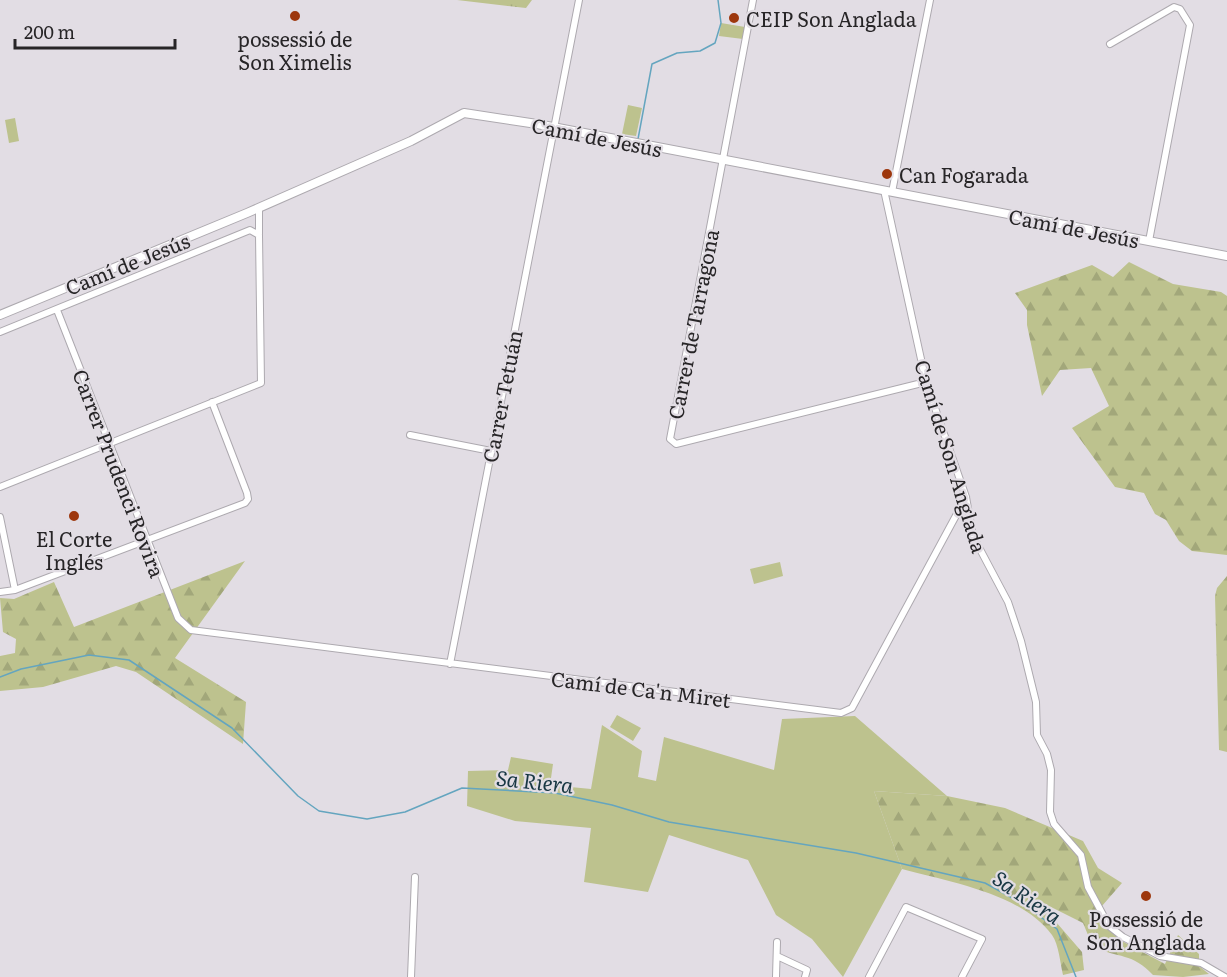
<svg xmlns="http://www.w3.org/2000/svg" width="1227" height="977" viewBox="0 0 1227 977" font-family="Literata,serif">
<defs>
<pattern id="forest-firs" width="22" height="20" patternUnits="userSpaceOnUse" patternTransform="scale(1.5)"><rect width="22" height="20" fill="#bdc28e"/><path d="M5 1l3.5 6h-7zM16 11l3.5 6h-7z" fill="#a2a77a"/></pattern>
<pattern id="park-tufts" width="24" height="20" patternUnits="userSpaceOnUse" patternTransform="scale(1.5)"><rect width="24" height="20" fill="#bdc28e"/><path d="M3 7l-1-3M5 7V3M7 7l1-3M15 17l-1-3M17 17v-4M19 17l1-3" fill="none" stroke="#a2a77a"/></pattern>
</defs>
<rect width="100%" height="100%" fill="#e2dde4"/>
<path fill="#bdc28e" d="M721,23l24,4 -2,12 -24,-3z
M628,105l14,3 -6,28 -14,-2z
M15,118l4,23 -10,2 -4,-23z
M780,562l3,14 -29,8 -4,-15z
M617,715l24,13 -8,13 -23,-14z
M855,716l92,80 -73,-5 28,78 -59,108 -31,-38 -36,-24 -28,-55 -79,-25 -21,57 -64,-10 7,-54 -76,-7 -48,-15 1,-35 40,-1 3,-13 42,7 -3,21 41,4 11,-64 40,26 -4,26 18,4 8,-44 110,33 8,-51z"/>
<path fill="url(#forest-firs)" d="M1129,262l44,22 48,8 6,4v259l-35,-4 -13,-10 -13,-21 -11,-6 -11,-21 -29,-6 -43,-59 37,-22 -18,-38 -31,2 -18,26 -15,-71v-15l-12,-17 77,-28 21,12z
M245,561l-70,97 71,44 -3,42 -107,-72 -20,-6 -73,21 -43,4v-35l15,-3 1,-14 -13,-7 -3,-34 14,1 40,-17 20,45z
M1227,576v176l-8,-2 -4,-154 2,-8z
M874,791l73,5 58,12 78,33 15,27 24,15 -27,31 25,26 45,24 13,-29 21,19v12l10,8 -26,3 -30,-2c-20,-22 -35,-17 -60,-28l-10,-24 -46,-23 45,52 2,18 -21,5c-3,-12 -4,-30 -11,-40 -31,-42 -103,-53 -150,-66z"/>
<path fill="url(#park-tufts)" d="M457,0h75l-6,8z"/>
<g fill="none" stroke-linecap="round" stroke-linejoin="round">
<path stroke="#64a5bf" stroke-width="1.5" d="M638,139l14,-75 25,-11 23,-2 15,-8 6,-20 -3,-23
M0,677l21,-8 68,-14 40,5 103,68 66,68 21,15 48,8 38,-7 57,-24 93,5 57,12 57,17 187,31 129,30 38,21 34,25 19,48"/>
<defs>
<path id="street" d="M753,0l-83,439 6,5 250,-62
M1110,44l64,-37 6,2 10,16 -41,216
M884,190l42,192 40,115 7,39 35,66 13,39 15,61 1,33 10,19 4,16 -1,42 4,12 27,31 7,32 21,39 14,11 37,19 41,7 24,14
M892,192l38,-192
M259,234v-26
M57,310l121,308 13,12 650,83 11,-5 114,-211
M0,332l250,-102 9,5 2,148 -261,104
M410,435l81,16
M0,517l15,73
M0,592l15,-2 230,-87 3,-4 -1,-6 -35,-91
M450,664l129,-664
M777,956l30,14 -2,7
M411,977l4,-100
M776,977l1,-35
M869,977l37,-70 76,32 -20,38"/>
<path id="secondary" d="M0,315l247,-102 164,-72 53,-28 73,11 690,132"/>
</defs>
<use href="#street" stroke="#ada9af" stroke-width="8"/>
<use href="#secondary" stroke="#ada9af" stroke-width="10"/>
<use href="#street" stroke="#fff" stroke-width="6"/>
<use href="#secondary" stroke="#fff" stroke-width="8"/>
</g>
<g fill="#9d370d" stroke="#e2dde4" stroke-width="2">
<circle cx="295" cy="16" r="6"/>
<circle cx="734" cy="18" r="6"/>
<circle cx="887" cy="174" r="6"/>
<circle cx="74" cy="516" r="6"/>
<circle cx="1146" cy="896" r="6"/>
</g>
<g text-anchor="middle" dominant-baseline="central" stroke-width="4.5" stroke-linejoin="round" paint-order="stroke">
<g font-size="20" fill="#272527" stroke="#e2dde4">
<text x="746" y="18" text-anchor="start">CEIP Son Anglada</text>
<text x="295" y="38">possessió de<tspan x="295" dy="23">Son Ximelis</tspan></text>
<text x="899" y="174" text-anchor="start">Can Fogarada</text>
<text x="74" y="538">El Corte<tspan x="74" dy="23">Inglés</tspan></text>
<text x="1146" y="918">Possessió de<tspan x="1146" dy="23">Son Anglada</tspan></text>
</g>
<g font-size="20" fill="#272527" stroke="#e2dde4">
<text transform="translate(597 136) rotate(11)">Camí de Jesús</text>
<text transform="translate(1074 227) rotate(11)">Camí de Jesús</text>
<text transform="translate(127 263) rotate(-22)">Camí de Jesús</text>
<text transform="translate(692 324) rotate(-79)">Carrer de Tarragona</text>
<text transform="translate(501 396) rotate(-79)">Carrer Tetuán</text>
<text transform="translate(952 456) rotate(73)">Camí de Son Anglada</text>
<text transform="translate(120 473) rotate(69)">Carrer Prudenci Rovira</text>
<text transform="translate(641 688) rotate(7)">Camí de Ca'n Miret</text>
</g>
<g font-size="21" font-style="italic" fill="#183743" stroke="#e2dde4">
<text transform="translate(535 780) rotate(6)">Sa Riera</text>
<text transform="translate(1028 896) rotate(34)">Sa Riera</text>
</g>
</g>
<path d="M15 39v9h160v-9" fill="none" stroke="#272527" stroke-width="3"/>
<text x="24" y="39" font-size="18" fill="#272527" stroke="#e2dde4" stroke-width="4.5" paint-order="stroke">200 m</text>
</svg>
